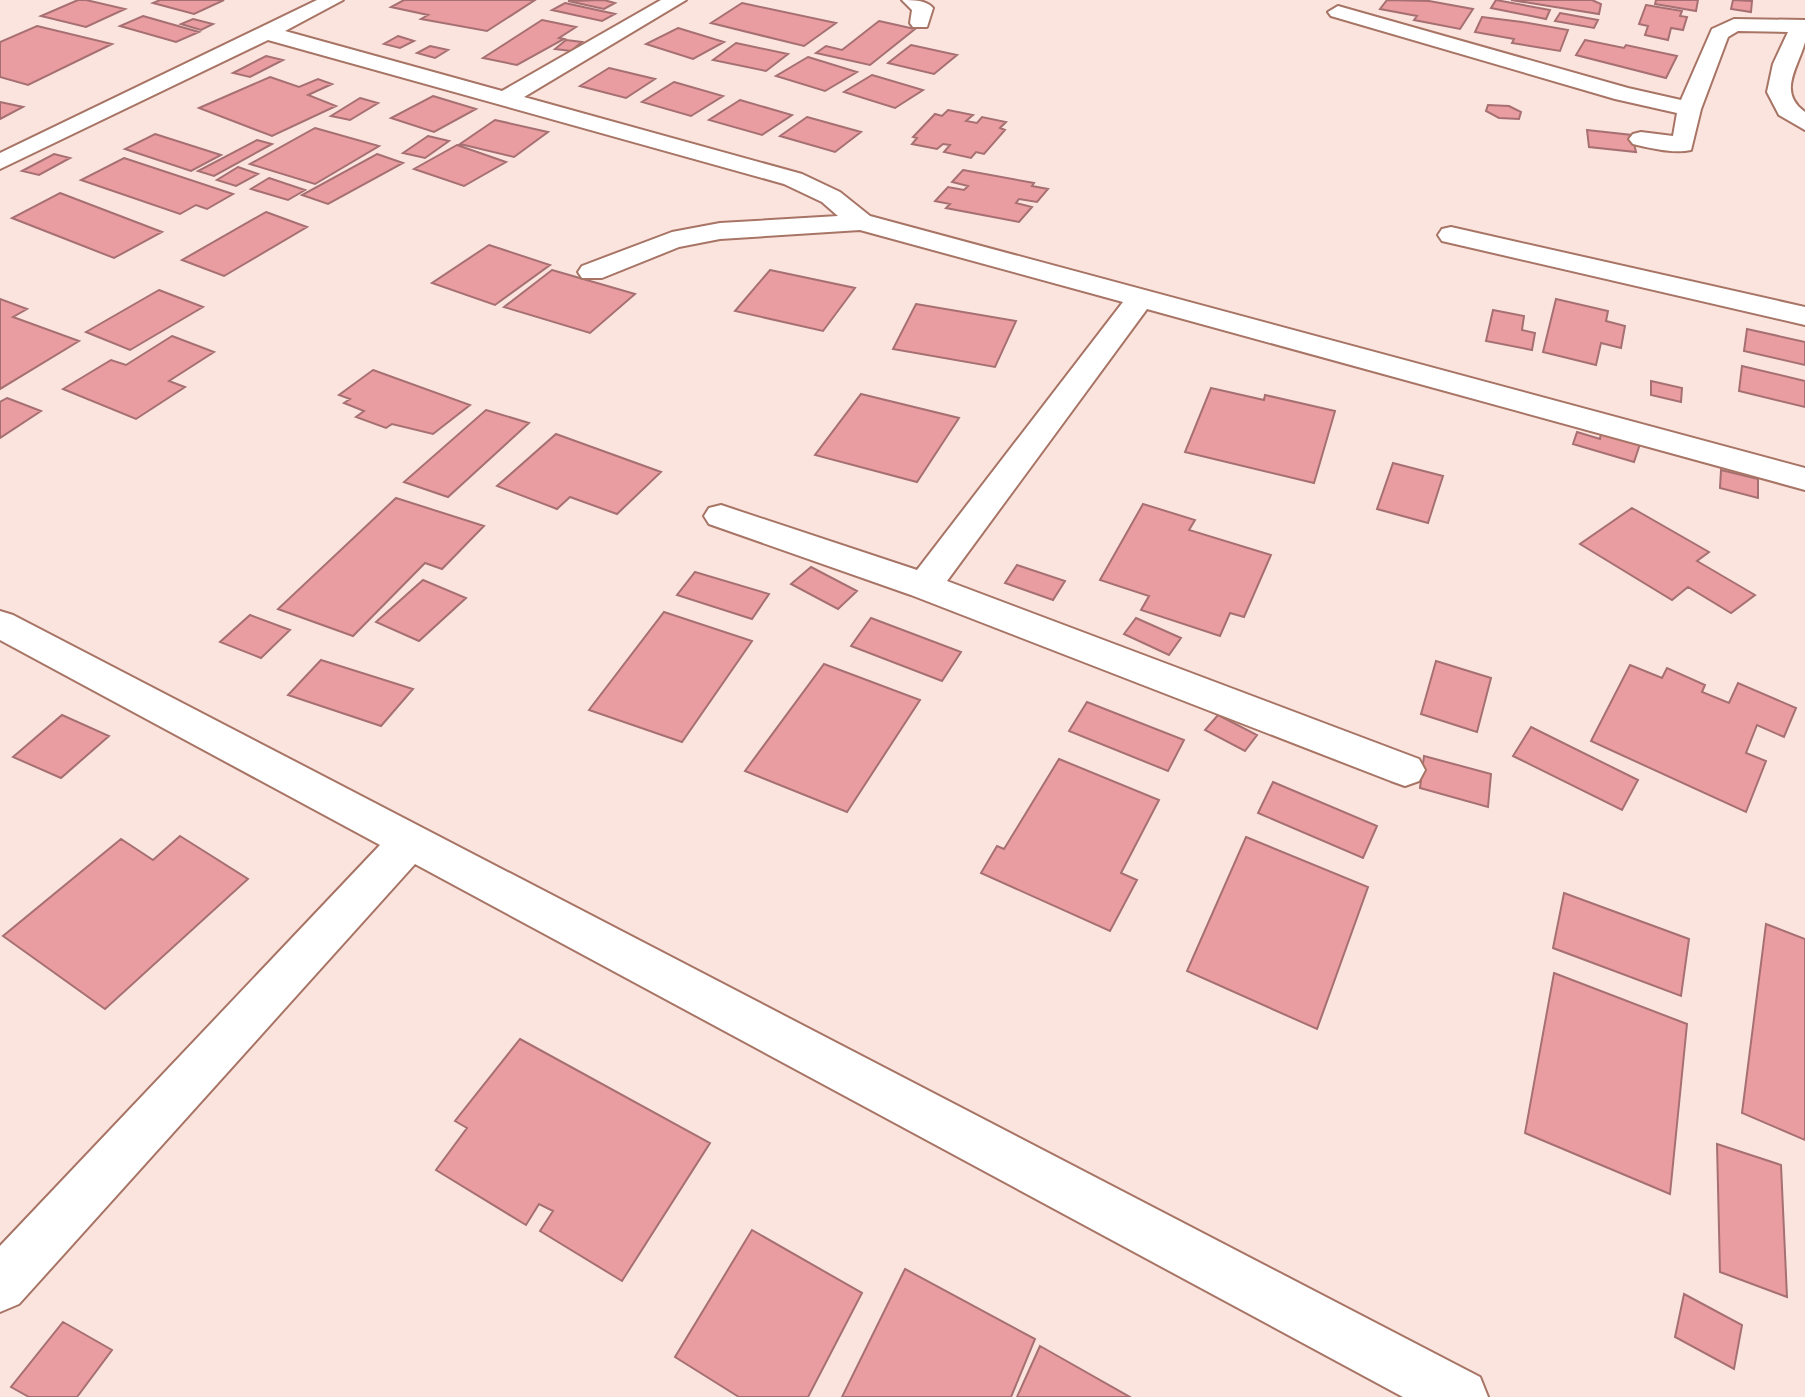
<svg xmlns="http://www.w3.org/2000/svg" width="1805" height="1397" viewBox="0 0 1805 1397" font-family="Raleway,sans-serif">
<rect width="100%" height="100%" fill="#fce4de"/>
<path fill="#ea9da0" stroke="#a67072" stroke-width="2" d="M78,0h8l39,9 -39,18 -45,-11z
M160,0h64l-30,14 -41,-11z
M404,0h131l-48,31 -66,-12 7,-4 -37,-8z
M604,0l11,3 -11,6 -36,-8z
M1387,0l42,1 44,8 -13,20 -46,-9 3,-4 -37,-7z
M1496,0l54,10 -4,9 -55,-11z
M1511,0h81l9,4 -2,10z
M1656,0h42l-2,11 -41,-7z
M1733,0l19,1 -1,11 -20,-3z
M565,3l50,11 -13,7 -50,-11z
M742,3l94,20 -32,23 -93,-23z
M1646,5l36,6 -2,5 7,1 -4,13 -12,-2 -3,12 -23,-5 3,-9 -9,-2z
M1560,13l38,7 -4,8 -39,-7z
M143,16l56,16 -23,10 -56,-16z
M1482,17l40,5 46,8 -8,21 -48,-8 2,-4 -39,-7z
M193,19l20,5 -12,6 -20,-6z
M542,20l34,7 -17,11 5,1 -47,26 -34,-7z
M879,21l36,8 -45,36 -54,-12 10,-7 16,4z
M37,26l75,18 -84,41 -28,-8v-35z
M678,28l46,14 -31,17 -47,-15z
M398,36l16,5 -14,7 -16,-4z
M566,40l16,2 -11,9 -16,-2z
M1585,40l39,8 2,-3 51,11 -11,22 -90,-23z
M736,43l52,11 -22,17 -53,-11z
M911,45l46,10 -23,19 -46,-11z
M430,46l18,4 -13,8 -18,-5z
M266,56l17,4 -33,17 -17,-4z
M808,57l49,15 -32,19 -49,-15z
M609,68l46,11 -29,19 -46,-12z
M872,75l51,15 -28,18 -51,-16z
M270,77l29,10 19,-8 14,5 -24,11 28,11 -64,30 -73,-28z
M674,82l49,14 -32,20 -49,-14z
M433,96l43,13 -42,23 -43,-14z
M360,98l18,5 -28,17 -19,-4z
M740,100l52,15 -30,20 -53,-15z
M0,102l23,5 -23,12z
M1488,105l21,1 12,6 -2,7 -20,-1 -13,-7z
M948,110l25,5 -7,6 11,2 5,-6 24,5 -6,6 5,2 -21,24 -8,-2 -5,6 -27,-6 6,-7 -7,-1 -6,5 -25,-5 5,-6 -4,-1 22,-23 7,2z
M807,117l54,15 -26,20 -55,-16z
M495,120l53,12 -34,25 -54,-13z
M315,128l64,18 -64,38 -65,-20z
M1587,130l45,5 4,17 -47,-5z
M155,134l66,21 -30,16 -66,-22z
M428,136l21,5 -24,17 -22,-5z
M257,140l15,4 -58,32 -16,-5z
M457,145l49,17 -42,24 -50,-17z
M54,154l16,4 -31,17 -17,-4z
M377,154l26,9 -75,41 -26,-9z
M124,158l109,36 -26,15 -11,-4 -16,9 -99,-34z
M238,167l20,7 -22,12 -19,-6z
M963,170l71,13 -2,3 16,3 -11,13 -18,-3 -3,4 16,4 -13,15 -73,-14 4,-4 -15,-3 13,-14 16,3 4,-4 -16,-4z
M269,178l36,12 -17,10 -37,-11z
M60,193l102,39 -48,26 -102,-40z
M266,212l41,15 -83,49 -42,-16z
M489,245l61,20 -55,40 -63,-22z
M552,270l83,24 -45,39 -86,-26z
M770,270l85,18 -32,43 -88,-20z
M159,290l44,17 -73,43 -44,-18z
M0,299l27,10 -14,8 66,24 -79,48z
M1556,299l52,12 -2,10 19,5 -4,22 -20,-5 -5,22 -53,-13z
M916,304l100,17 -21,46 -102,-18z
M1493,310l31,6 -2,14 13,3 -3,17 -46,-9z
M1747,329l58,13v23l-61,-14z
M172,336l42,16 -45,29 16,6 -49,32 -73,-30 48,-29 15,5z
M1742,366l63,15v26l-66,-16z
M373,370l97,35 -37,29 -41,-10 -6,4 -30,-11 8,-6 -20,-8 6,-4 -11,-4z
M1651,381l31,7 -1,14 -30,-7z
M1211,388l53,12 1,-5 70,16 -21,72 -129,-31z
M861,394l98,24 -42,64 -102,-27z
M7,398l34,13 -41,27v-36z
M486,410l43,13 -81,74 -44,-15z
M1577,432l23,7 1,-6 39,11 -6,18 -61,-18z
M556,434l105,38 -44,42 -47,-17 -13,12 -60,-23z
M1393,463l50,13 -15,47 -51,-14z
M1721,470l37,9v19l-38,-10z
M396,498l88,28 -42,43 -17,-6 -72,73 -75,-27z
M1143,504l52,16 -6,10 82,25 -27,62 -14,-4 -10,23 -79,-26 8,-14 -49,-16z
M1632,508l77,44 -12,9 58,34 -24,18 -43,-26 -16,13 -92,-56z
M1017,565l48,16 -12,19 -48,-17z
M811,567l46,24 -19,18 -47,-25z
M695,572l74,22 -17,25 -75,-24z
M423,580l43,18 -47,43 -43,-19z
M664,612l88,29 -70,101 -93,-32z
M250,615l40,15 -29,28 -41,-16z
M871,618l90,34 -19,29 -91,-35z
M1136,618l45,20 -12,17 -45,-21z
M321,660l92,29 -32,37 -93,-31z
M1436,661l55,17 -14,54 -56,-18z
M824,664l96,36 -73,112 -102,-41z
M1630,665l32,13 5,-10 38,17 -3,7 27,11 9,-20 58,25 -12,29 -27,-12 -11,28 20,8 -20,51 -155,-71z
M1087,702l97,38 -16,31 -99,-40z
M62,715l47,21 -48,42 -48,-21z
M1218,715l39,20 -12,16 -40,-21z
M1531,727l107,53 -16,30 -109,-54z
M1424,756l67,18 -3,33 -68,-19z
M1059,759l100,41 -38,73 16,7 -27,51 -129,-58 16,-27 7,3z
M1273,782l104,44 -14,32 -105,-45z
M180,836l68,43 -143,130 -102,-73 118,-97 32,21z
M1246,837l122,50 -51,142 -130,-58z
M1564,893l125,46 -8,57 -128,-48z
M1766,924l39,15v201l-63,-27z
M1554,973l133,51 -17,170 -145,-61z
M520,1039l190,104 -88,138 -82,-50 13,-20 -14,-7 -13,21 -90,-55 31,-42 -12,-7z
M1717,1144l64,21 6,132 -67,-25z
M752,1230l110,63 -54,104h-69l-64,-40z
M905,1269l130,70 -24,58h-169z
M1684,1294l58,31 -8,44 -59,-32z
M63,1322l49,28 -35,47h-48l-18,-10z
M1040,1346l90,51h-113z"/>
<g fill="none" stroke-linecap="round" stroke-linejoin="round">
<defs>
<path id="street" d="M317,0h26l-58,31 217,60 159,-91h25l-162,97 278,77 38,18 30,24 935,252v22l-658,-181 -200,272 472,178 6,11 -6,11 -14,5 -14,-5 -480,-186 -202,-71 -5,-8 5,-8 12,-3 196,65 206,-268 -263,-72 -140,9 -41,8 -77,31h-20l-4,-6 4,-6 90,-34 48,-9 118,-7 -16,-14 -38,-18 -516,-144 -268,129v-16z
M902,0c12,0 24,0 31,8l-6,19h-14l-3,-4 2,-13z
M1338,6l290,82 53,12 31,-71 22,-10 71,1c0,7 0,15 0,22 -7,26 -28,50 0,70v18l-26,-15 -12,-23 6,-28 15,-32 -50,-1 -10,6 -27,72 -10,41c-17,4 -41,-2 -58,-6l-4,-5 4,-5 8,-2 32,4 4,-23 -62,-14 -284,-83 -3,-4z
M1451,227l354,80v18l-363,-84 -4,-6 4,-6z
M0,611l13,4 1467,762 8,20h-85l-988,-533 -396,440 -19,8v-66l380,-401 -380,-205z"/>
</defs>
<use href="#street" stroke="#a77465" stroke-width="4"/>
<use href="#street" fill="#fff" fill-rule="evenodd"/>
</g>
</svg>
